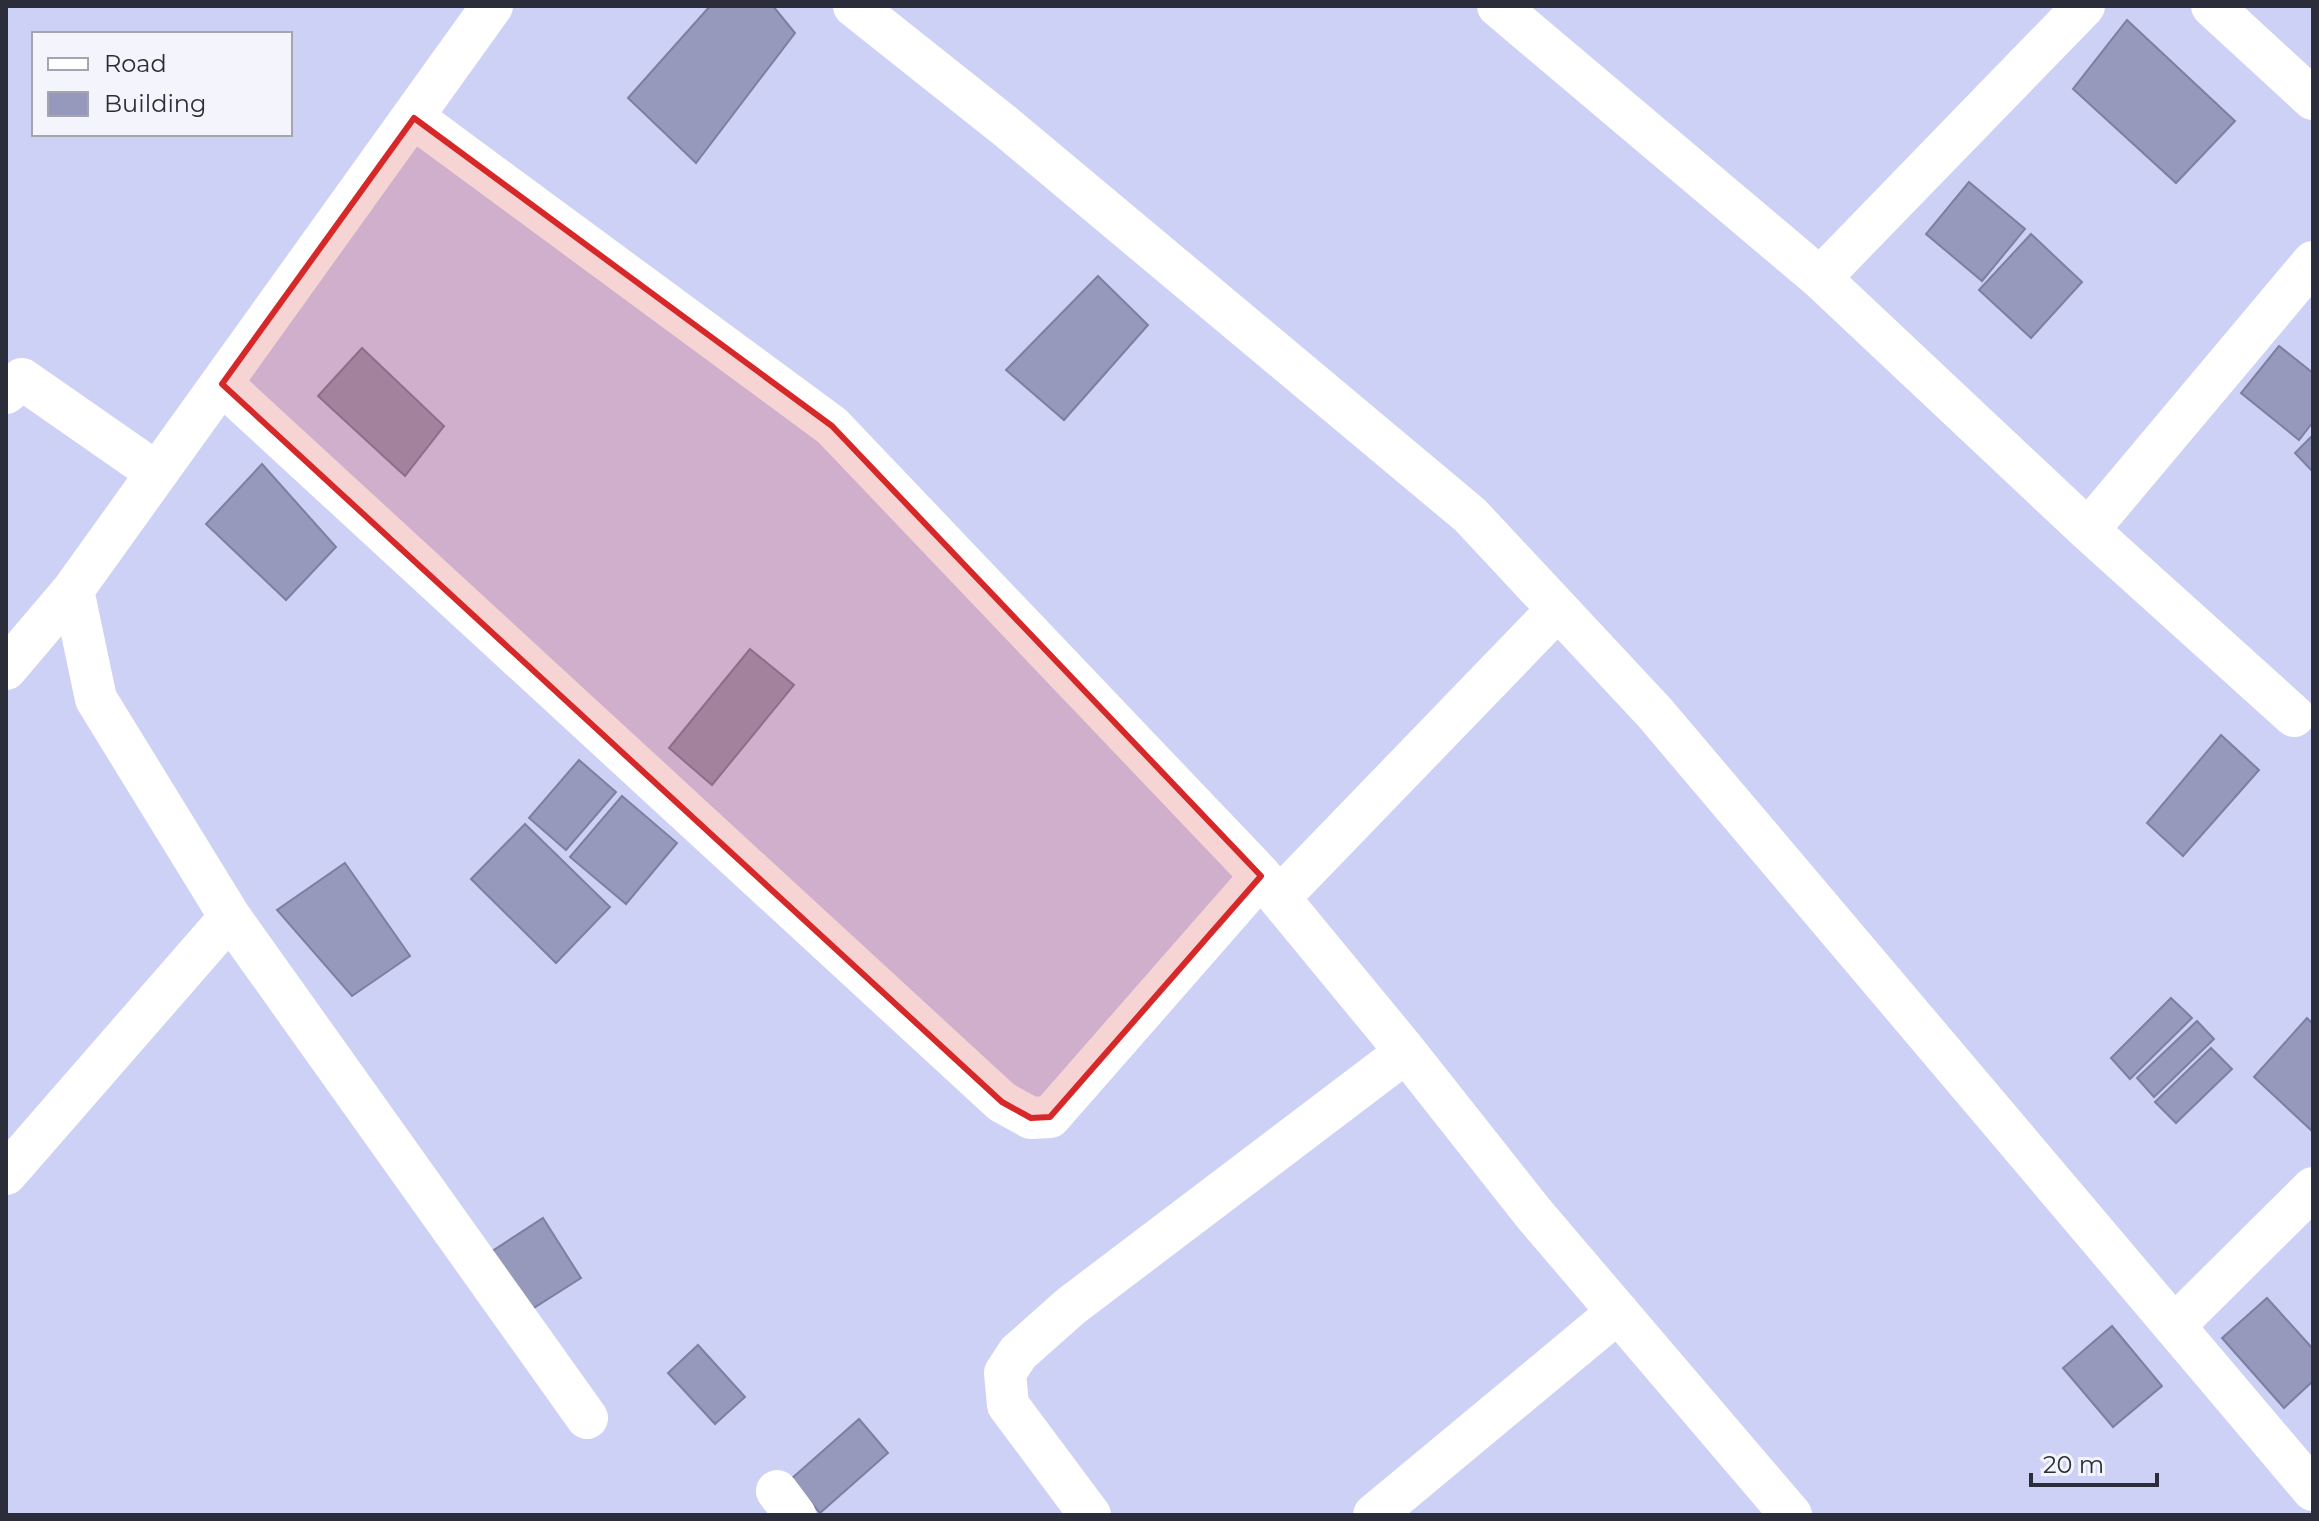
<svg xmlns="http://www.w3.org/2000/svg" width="2319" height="1521" viewBox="0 0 2319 1521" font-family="Montserrat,sans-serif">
<rect width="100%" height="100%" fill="#ced1f6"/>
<path fill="#9699bb" stroke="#7c7fa0" stroke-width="2" d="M710,6h63l22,27 -99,130 -68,-65z
M2127,20l108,101 -59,62 -103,-94z
M1969,182l56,47 -43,52 -56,-47z
M2031,234l51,48 -51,56 -52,-48z
M1098,276l50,49 -84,95 -58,-50z
M2279,346l34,27v49l-14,18 -58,-47z
M362,348l82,78 -39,50 -87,-80z
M2313,435v37l-18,-19z
M262,464l74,83 -50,53 -80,-76z
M750,649l44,36 -82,100 -43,-37z
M2221,735l38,35 -76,86 -36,-33z
M579,760l37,32 -50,58 -37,-32z
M622,796l55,47 -51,61 -56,-47z
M525,824l85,83 -54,56 -85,-84z
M345,863l65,93 -58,40 -75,-86z
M2171,998l21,20 -62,61 -19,-21z
M2307,1018l6,6v108l-59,-55z
M2197,1021l17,18 -60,58 -17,-19z
M2211,1048l21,21 -56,54 -21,-21z
M543,1218l38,60 -60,38 -38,-59z
M2267,1298l46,51v32l-29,27 -62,-70z
M2112,1326l50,60 -49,41 -50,-59z
M698,1345l47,52 -30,27 -47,-51z
M859,1419l29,34 -68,60 -29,-34z"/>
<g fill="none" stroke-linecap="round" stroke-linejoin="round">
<path stroke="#fff" stroke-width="42" d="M854,6l151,120 465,389 185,198 658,777
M1498,6l322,272 268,252 206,186
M2212,6l101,93
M414,118l418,308 429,450 145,176 128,162 257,301
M1820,278l264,-272
M222,384l780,718 29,16 19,-1 211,-241
M6,393l16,-14 135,94
M2088,530l225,-268
M73,590l23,109 134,218 357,501
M6,669l67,-79 419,-584
M1279,898l279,-289
M6,1174l224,-257
M2174,1326l139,-138
M777,1491l18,24
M1090,1515l-82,-110 -3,-32 13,-20 53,-47 335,-254
M1374,1515l244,-203"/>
</g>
<path fill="#d62828" fill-opacity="0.2" stroke="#d62828" stroke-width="6" stroke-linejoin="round" d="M414,118l418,308 429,450 -211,241 -19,1 -29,-16 -780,-718z"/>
<rect width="2319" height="1521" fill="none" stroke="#2c2d3b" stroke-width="16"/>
<rect x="32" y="32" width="260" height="104" fill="#f4f5fc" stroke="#a4a5af" stroke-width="2"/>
<rect x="48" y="58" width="40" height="12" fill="#ffffff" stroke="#a4a5af" stroke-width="2"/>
<text x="104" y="72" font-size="24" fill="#2c2d3b">Road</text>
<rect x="48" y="92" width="40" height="24" fill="#9699bb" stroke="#a4a5af" stroke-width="2"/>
<text x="104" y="112" font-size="24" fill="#2c2d3b">Building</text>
<path d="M2031 1473v12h126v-12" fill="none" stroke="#2c2d3b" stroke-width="4"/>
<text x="2043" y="1473" font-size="24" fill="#2c2d3b" stroke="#f4f5fc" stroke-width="6" paint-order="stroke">20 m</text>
</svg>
